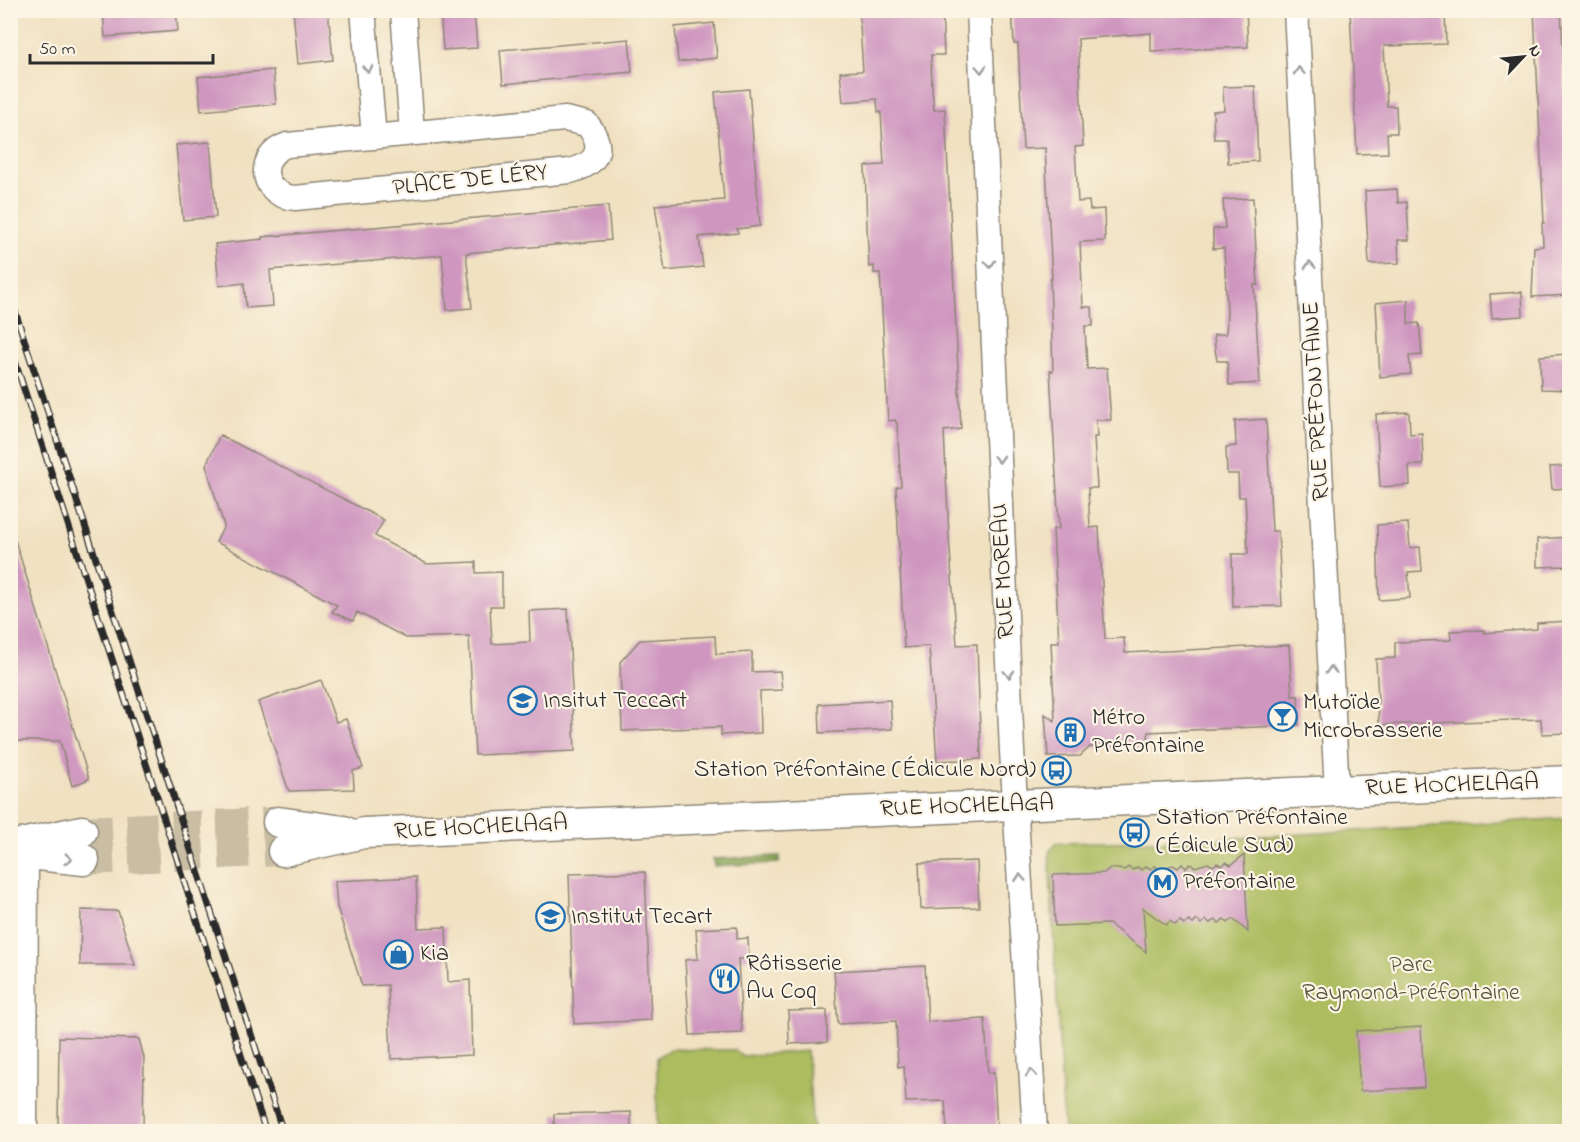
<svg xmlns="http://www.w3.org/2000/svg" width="1580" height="1142" viewBox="0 0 1580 1142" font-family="'Indie Flower',sans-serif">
<rect width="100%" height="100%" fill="#fcf5e5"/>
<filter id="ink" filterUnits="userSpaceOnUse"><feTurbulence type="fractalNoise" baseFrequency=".0167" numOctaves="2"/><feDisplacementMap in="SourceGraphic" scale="12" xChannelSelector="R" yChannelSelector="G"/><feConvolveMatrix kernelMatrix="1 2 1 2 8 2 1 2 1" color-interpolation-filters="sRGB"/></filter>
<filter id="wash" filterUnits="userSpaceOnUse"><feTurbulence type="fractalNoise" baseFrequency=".008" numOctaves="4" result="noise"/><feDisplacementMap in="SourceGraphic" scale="24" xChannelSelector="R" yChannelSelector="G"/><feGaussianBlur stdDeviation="1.35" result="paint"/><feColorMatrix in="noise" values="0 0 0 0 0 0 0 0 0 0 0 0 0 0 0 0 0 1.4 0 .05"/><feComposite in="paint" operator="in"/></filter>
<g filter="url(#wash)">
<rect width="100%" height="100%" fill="#f0e1c1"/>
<path fill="#acbc5f" stroke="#6c7445" stroke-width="1.5" d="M1569,818v313h-505l-15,-279 7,-9 147,-3z
M670,1049l64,1 9,6 64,-5 6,80h-156v-73z"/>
<path fill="#89a456" stroke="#5a6840" stroke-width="1.5" d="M780,856l-1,7 -65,3 -1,-7z"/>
<g id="blocks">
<path fill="#cf97c0" d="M103,10h73l2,21 -73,6z
M293,10h35l5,50 -35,4z
M440,10h34l3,38 -34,2z
M859,10h83l2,45h-13l1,35 2,20 11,-1 16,320 -17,2 5,106 8,108 20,-1 4,115 -44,2 -8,-115 -25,2 -8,-161 5,-1 -4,-62 -2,-4 -7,1 -8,-148h-6v-7l-5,1 -2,-40 -2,-61 19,-1 -3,-53h-3l-1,-13 -34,3 -3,-30 23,-1z
M1012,10h234l2,37 -97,4v-18l-73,6 5,107 -8,1 3,55 11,-1 1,9 14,-1 1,32 -25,1 3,65h9l1,19h-8l2,43 20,-1 4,52h-15l1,17h-3l3,51h-9l2,40 9,-1 6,112 19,-1 1,15 164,-8 3,51h6l1,29 -151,7 1,16 -59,-1 -10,9 -32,1 -3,-43 10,7 -4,-79h8l-6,-113h6l-9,-158h3l-3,-92h2l-7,-131 -22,1 -5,-105h-4z
M1350,10h95l1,34 -62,2 3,60h9l1,27h-10l1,20 -31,1z
M1534,10h27l8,161v124l-37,2 2,-50 9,-1 -1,-23h2z
M714,23l3,35 -39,4 -3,-35z
M629,39l3,33 -129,12 -3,-34z
M273,70l3,34 -75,7 -3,-34z
M1255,86l3,75 -30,2 -1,-24h-13l-1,-28 11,-1 -1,-23z
M749,89l11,137 -23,3 1,4 -39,4 4,30 -38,4 -10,-66 69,-5 -9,-108z
M210,142l6,75 -33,3 -7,-75z
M1397,189l1,14 9,-1 2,38h-11l1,23 -30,1 -4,-73z
M1253,198l5,87h-4l6,98 -31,2 -2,-24h-10l-2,-12 -1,-14 12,-1 1,-22 -3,-64 -11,1v-20l12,-1 -2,-28z
M608,206l3,34 -145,13 6,55 -25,2 -5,-55 -172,15 3,36 -27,2 -2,-25 -25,3 -4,-42 48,-5 -1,-2z
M1522,292l1,24 -31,2 -2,-24z
M1408,300v24l11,-1 3,32 -13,1 2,18 -31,3 -4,-74z
M1569,354v36l-28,-1 -1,-33z
M1409,412l1,22 12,-1 1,32h-14l1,20 -30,2 -4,-73z
M1266,419l6,112h6l4,75 -49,1 -1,-53h16l-3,-57h-6l-1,-23h-11l-1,-27 10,-1 -1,-25z
M220,435l164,85 -9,16 52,28 49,-2v11l26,-1v34h-12l2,38 38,-2 -1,-31 39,-2 7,142 -100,4 -6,-119 -63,2 -49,-26 -4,9 -21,-9 5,-7 -121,-63 8,-16 -18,-61z
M1569,466v22l-17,1 -2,-22z
M1408,523l2,25 10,-1 2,24 -14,1 2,26 -31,2 -2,-75z
M1569,537v29l-32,1v-28z
M15,540l74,239 -17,7 -12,-45h-50v-200z
M1569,621v112l-27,1 -1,-15 -162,6 -3,-66 19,-1v-16l56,-2 -1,-9 34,-1v3l53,-4v-6z
M715,636l1,18 36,-2v20l28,-1 2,19 -22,1 1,42 -40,2v-8l-99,4 -2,-69 20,-22z
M321,680l15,42 10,-3 17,49 -10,3 1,18 -65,2 -31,-89z
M890,700l2,29 -72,4 -1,-29z
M1244,855l4,77 -15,-13 -5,4 -4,-4 -5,4 -4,-3 -5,3 -4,-3 -5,4 -4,-4 -4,4 -4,-3 -5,3 -4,-3 -5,4 -5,-4 -4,4 -23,-17 3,44 -37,-28 -54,2 -2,-51 51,-2 6,-5 14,2 5,-3 4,3 4,-3 5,3 4,-4 5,3 4,-3 5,3 13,-4 5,3 4,-4 4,4 4,-4 5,3 13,-4 5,3 4,-3 5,3 4,-4 5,3z
M977,861l2,46 -58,2 -2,-46z
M645,872l6,148 -77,4 -5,-150z
M416,877l2,51 28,-1 2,55 22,-2 2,75 -81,4 -3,-74 -26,1 -25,-79 -2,-26z
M81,910l37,1 17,54h-55z
M737,927v12l11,-1 1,21h-11l4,74 -52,2 -5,-75 13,-1 -2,-30z
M925,966l3,56 57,-3 3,54 6,-1 3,59h-50l-2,-30 -39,1 -2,-36 -6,1 -2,-46 -58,3 -4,-53z
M827,1010v32l-38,2 -1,-33z
M1421,1027l3,60 -64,4 -4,-60z
M59,1037l80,2 5,19 -1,73h-85z
M631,1112v19h-77v-17z"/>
</g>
</g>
<g filter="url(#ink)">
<use href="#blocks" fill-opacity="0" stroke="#8e8676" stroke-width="1.5"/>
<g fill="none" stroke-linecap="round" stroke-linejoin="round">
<path stroke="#c9bda3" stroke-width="30" stroke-dasharray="30 15" stroke-linecap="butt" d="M82,831l196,-9
M84,860l199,-9"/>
<defs>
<path id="minor" d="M363,10l11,127
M403,10l9,123
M979,10l33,741 23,381
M1296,10l41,781
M565,119l22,5c19,24 11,40 -17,47l-275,27c-34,-2 -40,-42 -8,-53z
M25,1132l1,-289"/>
<path id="tertiary" d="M278,822l66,9
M17,845l65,-14
M283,851l81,-18 1206,-52
M10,852l74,8"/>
</defs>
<use href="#minor" stroke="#8e8676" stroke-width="27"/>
<use href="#tertiary" stroke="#8e8676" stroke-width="33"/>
<use href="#minor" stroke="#fff" stroke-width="24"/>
<use href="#tertiary" stroke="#fff" stroke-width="30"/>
<defs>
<path id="rail" d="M10,296l273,836
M10,346l256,786"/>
</defs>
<use href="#rail" stroke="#2b2b2b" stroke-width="7"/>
<use href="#rail" stroke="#fcf5e5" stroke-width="4.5" stroke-dasharray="14" stroke-linecap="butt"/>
</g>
<defs><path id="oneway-chevron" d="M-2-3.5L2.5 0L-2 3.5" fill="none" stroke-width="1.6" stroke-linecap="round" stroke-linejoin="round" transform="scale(1.5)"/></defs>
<g stroke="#a0a0a0">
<use href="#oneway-chevron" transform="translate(368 69) rotate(85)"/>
<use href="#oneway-chevron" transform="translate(981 69) rotate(87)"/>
<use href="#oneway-chevron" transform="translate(1299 71) rotate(-93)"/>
<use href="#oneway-chevron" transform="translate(990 264) rotate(87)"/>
<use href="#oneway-chevron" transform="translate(1310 265) rotate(-93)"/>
<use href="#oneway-chevron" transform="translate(999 459) rotate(87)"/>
<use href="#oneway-chevron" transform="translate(1331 670) rotate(-93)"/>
<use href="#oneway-chevron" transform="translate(1009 674) rotate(87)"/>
<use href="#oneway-chevron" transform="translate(68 859) rotate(6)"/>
<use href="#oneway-chevron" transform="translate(1020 878) rotate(-93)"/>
<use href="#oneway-chevron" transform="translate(1031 1073) rotate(-94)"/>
</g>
</g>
<defs>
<symbol id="school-ring" viewBox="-11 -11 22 22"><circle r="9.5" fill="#fcf5e5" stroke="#1f6fb2" stroke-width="1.5"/><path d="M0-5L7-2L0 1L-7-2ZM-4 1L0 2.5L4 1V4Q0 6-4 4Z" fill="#1f6fb2"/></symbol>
<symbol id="bar-ring" viewBox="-11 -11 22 22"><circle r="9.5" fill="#fcf5e5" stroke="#1f6fb2" stroke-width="1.5"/><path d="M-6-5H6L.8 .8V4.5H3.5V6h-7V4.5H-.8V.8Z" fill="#1f6fb2"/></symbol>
<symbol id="building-ring" viewBox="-11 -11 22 22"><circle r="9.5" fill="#fcf5e5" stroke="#1f6fb2" stroke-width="1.5"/><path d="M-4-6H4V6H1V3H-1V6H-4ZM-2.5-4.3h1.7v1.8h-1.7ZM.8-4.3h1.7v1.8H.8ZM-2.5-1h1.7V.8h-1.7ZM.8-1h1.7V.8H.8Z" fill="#1f6fb2"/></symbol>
<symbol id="bus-ring" viewBox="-11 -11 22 22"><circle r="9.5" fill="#fcf5e5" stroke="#1f6fb2" stroke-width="1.5"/><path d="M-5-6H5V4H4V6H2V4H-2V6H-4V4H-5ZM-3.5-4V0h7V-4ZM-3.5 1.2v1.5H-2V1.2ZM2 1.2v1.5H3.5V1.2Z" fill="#1f6fb2"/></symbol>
<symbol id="metro-ring" viewBox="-11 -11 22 22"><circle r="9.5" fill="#fcf5e5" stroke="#1f6fb2" stroke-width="1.5"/><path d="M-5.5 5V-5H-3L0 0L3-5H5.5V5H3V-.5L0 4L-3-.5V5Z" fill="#1f6fb2"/></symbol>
<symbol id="university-ring" viewBox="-11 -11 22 22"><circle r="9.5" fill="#fcf5e5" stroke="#1f6fb2" stroke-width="1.5"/><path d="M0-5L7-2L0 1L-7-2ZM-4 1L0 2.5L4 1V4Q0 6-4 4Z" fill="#1f6fb2"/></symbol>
<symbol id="shop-ring" viewBox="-11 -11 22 22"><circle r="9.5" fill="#fcf5e5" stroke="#1f6fb2" stroke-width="1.5"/><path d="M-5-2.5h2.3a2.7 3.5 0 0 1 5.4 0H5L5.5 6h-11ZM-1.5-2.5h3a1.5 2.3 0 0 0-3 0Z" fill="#1f6fb2"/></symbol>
<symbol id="restaurant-ring" viewBox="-11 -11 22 22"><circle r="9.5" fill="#fcf5e5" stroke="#1f6fb2" stroke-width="1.5"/><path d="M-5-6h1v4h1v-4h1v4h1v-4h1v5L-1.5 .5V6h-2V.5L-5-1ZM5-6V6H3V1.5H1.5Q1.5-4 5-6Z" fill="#1f6fb2"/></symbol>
</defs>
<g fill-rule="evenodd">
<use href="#school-ring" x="506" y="684" width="33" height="33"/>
<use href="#bar-ring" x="1266" y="700" width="33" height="33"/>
<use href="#building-ring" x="1054" y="716" width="33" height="33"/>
<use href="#bus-ring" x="1040" y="754" width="33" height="33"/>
<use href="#bus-ring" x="1118" y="816" width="33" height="33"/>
<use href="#metro-ring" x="1146" y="866" width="33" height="33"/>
<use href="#university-ring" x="534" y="900" width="33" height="33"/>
<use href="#shop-ring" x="382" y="938" width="33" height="33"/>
<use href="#restaurant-ring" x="708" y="962" width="33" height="33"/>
</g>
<g text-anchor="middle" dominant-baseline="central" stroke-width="4.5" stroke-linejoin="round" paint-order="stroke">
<g font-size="24" fill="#2b2b2b" stroke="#fcf5e5">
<text transform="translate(470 181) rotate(-6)">PLACE DE LÉRY</text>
<text transform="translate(1317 401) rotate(-93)">RUE PRÉFONTAINE</text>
<text transform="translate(1004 571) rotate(-93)">RUE MOREAU</text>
<text transform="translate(1452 786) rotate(-2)">RUE HOCHELAGA</text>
<text transform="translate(967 807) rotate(-2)">RUE HOCHELAGA</text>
<text transform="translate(481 828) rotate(-3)">RUE HOCHELAGA</text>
</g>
<g font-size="24" fill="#2b2b2b" stroke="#fcf5e5" text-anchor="start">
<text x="543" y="701">Insitut Teccart</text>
<text x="1303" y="703">Mutoïde<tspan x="1303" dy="28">Microbrasserie</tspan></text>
<text x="1092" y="718">Métro<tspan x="1092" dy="28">Préfontaine</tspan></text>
<text x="1036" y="770" text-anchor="end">Station Préfontaine (Édicule Nord)</text>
<text x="1156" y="818">Station Préfontaine<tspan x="1156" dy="28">(Édicule Sud)</tspan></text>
<text x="1183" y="882">Préfontaine</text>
<text x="571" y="917">Institut Tecart</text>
<text x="420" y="954">Kia</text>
<text x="746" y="964">Rôtisserie<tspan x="746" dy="28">Au Coq</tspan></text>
</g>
<g font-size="24" fill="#52563b" stroke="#fcf5e5">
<text x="1411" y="965">Parc<tspan x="1411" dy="28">Raymond-Préfontaine</tspan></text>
</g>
</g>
<rect width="1580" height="1142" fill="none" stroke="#fcf5e5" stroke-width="36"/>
<g transform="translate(1523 57) rotate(64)" stroke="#fcf5e5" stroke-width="4.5" paint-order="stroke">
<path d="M0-4.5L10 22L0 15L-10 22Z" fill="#2b2b2b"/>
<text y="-9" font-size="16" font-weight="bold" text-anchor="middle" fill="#2b2b2b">N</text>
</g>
<path d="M30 54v9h183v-9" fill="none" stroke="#2b2b2b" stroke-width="3"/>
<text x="39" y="54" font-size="18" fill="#2b2b2b" stroke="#fcf5e5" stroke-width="4.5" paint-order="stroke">50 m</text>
</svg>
